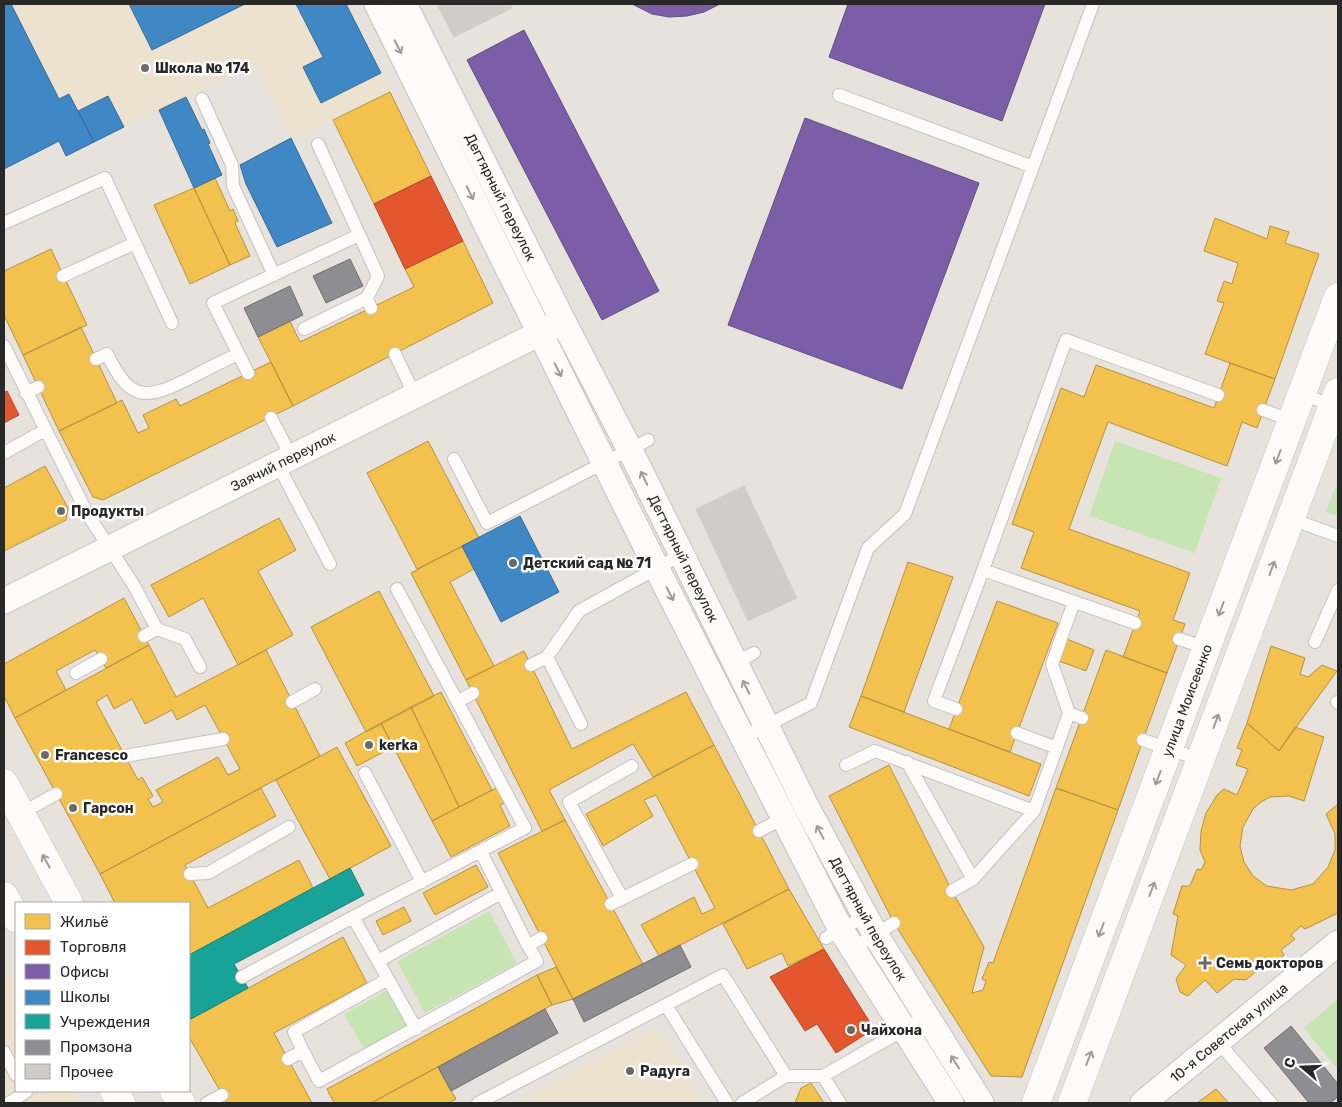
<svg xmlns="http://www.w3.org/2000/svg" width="1342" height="1107" viewBox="0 0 1342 1107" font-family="Rubik,sans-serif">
<rect width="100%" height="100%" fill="#e8e2dc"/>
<path fill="#ece2cf" d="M11,4h335l44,88 -99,46 -35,-75 -132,64 -16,-31 -30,15 -8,-17 -11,5z
M4,967l12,23v101h56l7,12h-75z
M650,1030l15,8 38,65h-186z"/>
<path fill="#c7e5b2" d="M1115,441l106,37 -26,75 -106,-37z
M1338,481v35l-12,-4z
M489,911l28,52 -92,50 -28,-52z
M387,990l20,35 -43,24 -20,-35z
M1338,999v71l-34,-42z"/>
<path fill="#f2c14e" stroke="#b59343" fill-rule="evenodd" d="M390,92l41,84 -57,28 -41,-84z
M215,178l15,33 3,-2 5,12 -3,2 15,33 -20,9 -36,-77z
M194,188l36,77 -40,19 -36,-79z
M1215,218l52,21 3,-13 19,6 -4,11 34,11 -44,125 -70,-25 19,-51 -7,-2 7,-20 8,3 6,-21 -34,-12z
M463,241l30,62 -200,103 -35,-69 32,-16 10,21 114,-55 -9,-18z
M51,249l36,76 -64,30 -19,-40v-44z
M81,327l36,76 -58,28 -36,-76z
M271,362l22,44 -190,94 -10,-3 -34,-66 63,-31 16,33 11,-5 -6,-13 33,-16 4,7z
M1230,363l45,16 -18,49 -15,-6 -15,44 -119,-44 -39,107 121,44 -17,47 12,4 -18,49 -44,-16 17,-46 -119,-43 13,-36 -22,-8 49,-136 23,9 12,-32 118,43z
M428,441l51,97 -62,31 -50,-96z
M45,466l23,42 -2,12 -62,31v-63z
M279,518l17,32 -38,21 35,64 -55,30 -35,-67 -34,19 -18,-32z
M462,546l12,23 -24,13 44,84 -28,14 -55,-107z
M908,562l45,15 -49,135 -43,-16z
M379,591l55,105 -68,36 -55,-105z
M124,598l25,47 -43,23 -11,-18 -39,21 10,19 -51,28 -11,-22v-32z
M997,601l61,22 -48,129 -61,-23z
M1067,639l27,11 -8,21 -27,-10z
M149,645l27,52 90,-47 54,106 -220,118 -85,-156zM107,695l7,14 18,-10 13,25 27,-14 5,10 28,-15 35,64 -12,6 -10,-18 -62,33 7,12 -10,5 -5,-8 5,-3 -11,-19 -4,3 -42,-78z
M1271,646l34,12 -5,16 8,3 14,-12 15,6 -58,80 -32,-28z
M1106,650l61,23 -49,137 -62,-22z
M524,651l48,98 114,-57 28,53 -61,32 -20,-33 -84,46 16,30 -23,11 -76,-151z
M441,692l51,98 -33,17 -48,-100z
M861,696l180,68 -12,32 -180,-69z
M411,707l48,100 -27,14 -51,-98z
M381,723l12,24 -36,19 -12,-23z
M1247,723l32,28 16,-24 29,10 -20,64 -15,-5 -19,1 -9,5 -8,7 -10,18 -3,19 4,16 9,14 14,10 24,4 22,-6 15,-17 7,-17v-16l-9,-20 12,-10v109l-33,16 -4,-3 -10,9 4,4 -14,11 3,5 -21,17 -4,-3 -13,11 -12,-1 -17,14 -12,-13 -17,16 -8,-4 -4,-13 10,-14 -15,-10 7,-39 -5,-2 9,-28h8l7,-17 4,1 4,-8 -5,-12 1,-19 5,-18 11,-18 7,-6 13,6 11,-26 -12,-4 6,-15 -5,-2z
M714,745l75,144 -130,67 -18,-31 53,-28 8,17 13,-6 -59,-113 -12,5 9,16 -50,30 -17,-32z
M337,747l54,99 -61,33 -54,-99z
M889,765l63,126 32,56 -12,46 11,-3 3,-9 -4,-2 7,-17 4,1 63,-175 62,22 -96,267 -31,-1 -97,-153 -65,-127z
M498,787l8,15 -6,3 10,21 -59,31 -19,-36z
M261,788l15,28 -91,49 23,43 91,-48 14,28 -124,67v-52h-74l-15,-29z
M565,820l78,144 -70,35 -75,-146z
M476,865l12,22 -53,28 -12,-22z
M789,889l35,60 -36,17 -6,-13 -35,16 -24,-45z
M404,907l7,14 -28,14 -7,-14z
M343,937l24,46 -93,50 38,70h-85l-38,-66v-17z
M556,967l17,32 -21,6 -15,-30z
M537,975l15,30 -181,98h-37l-7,-14z
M438,1067l18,32 -7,4h-78z
M811,1083l13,20h-29l6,-15z
M1216,1089l13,14h-32z"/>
<path fill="#e4572e" stroke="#ac492c" d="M431,176l32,65 -58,28 -31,-65z
M7,391l12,24 -15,8v-30z
M824,949l50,80 -38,24 -19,-29 -12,7 -35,-54z"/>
<path fill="#7b5ea7" stroke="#624e81" d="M632,4h88l-16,8 -17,4 -18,1 -17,-3z
M848,4h197l-43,117 -173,-64z
M524,30l135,261 -57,29 -135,-260z
M805,118l174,65 -77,206 -174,-64z"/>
<path fill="#3f88c5" stroke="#386b96" d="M4,4h7l48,95 10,-5 25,48 -28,14 -7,-15 -55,28z
M129,4h116l-93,46z
M296,4h50l35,69 -60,30 -18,-36 20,-10z
M108,96l16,31 -30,15 -16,-31z
M186,97l16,33 2,-1 6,14 -2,1 14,31 -28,13 -35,-78z
M291,138l41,85 -55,24 -31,-63 -6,-19z
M520,516l39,76 -58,30 -39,-76z"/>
<path fill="#17a398" stroke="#1c7e76" d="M350,868l14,27 -130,69 14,24 -59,32v-65z"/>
<path fill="#8d8d92" stroke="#6f6f72" d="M350,259l13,27 -37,17 -13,-27z
M290,286l13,29 -45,22 -14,-29z
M680,945l11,22 -107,55 -11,-23z
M545,1009l13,24 -107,58 -13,-24z
M1291,1026l47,58v13l-8,6h-21l-45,-55z"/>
<path fill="#d0ccc8" stroke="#d2cec9" d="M437,4h73l2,4 -58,29z
M744,486l53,112 -49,23 -52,-112z"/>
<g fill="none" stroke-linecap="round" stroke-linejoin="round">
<defs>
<path id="lane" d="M839,95l194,72
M202,99l30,66 1,21 41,89
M318,144l60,132 -11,22 4,10
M4,223l101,-45 67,145
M63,276l72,-33
M304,329l63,-31
M4,346l84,169 45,69 24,45 28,10 15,28
M395,354l20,42
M96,359l11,-5c22,44 35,48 79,26 17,-9 35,-18 52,-26
M248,373l-35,-70 146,-68
M26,393l12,-6
M1302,394l34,13
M1263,410l29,11
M271,418l21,40
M4,453l41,-23
M454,459l33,64 161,-83
M278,465l52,99
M1291,519l47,17
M1135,623l-152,-53 83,-230 152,55
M144,636l13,-7
M1179,639l28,9
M1315,642l23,-52
M547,657l34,67
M531,665l16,-8 32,-46 102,-56
M731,665l23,-12
M76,673l25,-14
M459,701l14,-8
M292,702l23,-13
M1337,702l1,1
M956,709l-22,-8 49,-131
M1069,713l-17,-49 22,-62
M1017,733l40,15
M742,738l69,-35 57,-155 37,-34 188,-510
M1143,740l58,20
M125,756l98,-17
M907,762l66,117
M846,765l29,-14 159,60
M365,773l57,109
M20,814l36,-20
M759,831l28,-15
M481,852l47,94
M190,874l18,-1 81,-46
M952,891l21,-12 61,-68 35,-98 13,5
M622,898l-53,-96 63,-36
M611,904l81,-40
M826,938l39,-22
M851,949l43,-26
M378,961l123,-68
M242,977l111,-60 172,-89 -128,-239
M388,979l28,50
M666,1005l61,98
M1218,1042l53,61
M303,1051l-9,-19 94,-53 -35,-62
M4,1052l12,23
M288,1059l15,-8 16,30 218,-120 -9,-15 13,-8
M786,1076h37l103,-59
M823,1076l17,27
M9,1103l17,-11
M207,1103l15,-8
M478,1103l245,-128 63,101 -44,27"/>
<g id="street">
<path d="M377,4l279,563 185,363 110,173"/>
<path id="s1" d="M404,4l159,317 67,129 176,356 69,128 106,169"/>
<path id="s2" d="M4,601l550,-275"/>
<path id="s3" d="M1143,1103l195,-160"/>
</g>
<g id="secondary">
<path d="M4,783l65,120"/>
<path d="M4,896l12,22"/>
<path d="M114,1091l7,12"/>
<path d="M174,1091l7,12"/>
<path id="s4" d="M1036,1103l302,-806"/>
<path d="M1072,1103l266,-711"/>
</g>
</defs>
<use href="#lane" stroke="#c4c2c2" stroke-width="14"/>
<use href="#street" stroke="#c4c2c2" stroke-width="27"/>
<use href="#secondary" stroke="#c4c2c2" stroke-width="29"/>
<use href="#lane" stroke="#fcfbfa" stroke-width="12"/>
<use href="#street" stroke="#fcfbfa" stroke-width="25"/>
<use href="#secondary" stroke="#fcfbfa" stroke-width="28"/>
</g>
<defs><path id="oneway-shaft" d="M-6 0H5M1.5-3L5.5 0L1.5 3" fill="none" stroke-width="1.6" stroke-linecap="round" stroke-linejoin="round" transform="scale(1.25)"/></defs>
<g stroke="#9d9c9c">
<use href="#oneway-shaft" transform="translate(398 47) rotate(63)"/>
<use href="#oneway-shaft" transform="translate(470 193) rotate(64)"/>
<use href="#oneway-shaft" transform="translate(558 370) rotate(63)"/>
<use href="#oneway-shaft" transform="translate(1278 457) rotate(111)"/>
<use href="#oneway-shaft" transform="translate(644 478) rotate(-116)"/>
<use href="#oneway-shaft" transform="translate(1272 568) rotate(-70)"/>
<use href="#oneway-shaft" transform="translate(670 594) rotate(63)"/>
<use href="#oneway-shaft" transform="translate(1221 609) rotate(111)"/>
<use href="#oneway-shaft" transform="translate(746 687) rotate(-116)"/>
<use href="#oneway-shaft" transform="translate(1216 721) rotate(-70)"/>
<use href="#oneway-shaft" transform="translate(1158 778) rotate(111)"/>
<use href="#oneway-shaft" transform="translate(820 832) rotate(-118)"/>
<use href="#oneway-shaft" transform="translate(46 861) rotate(-119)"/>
<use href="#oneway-shaft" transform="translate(1152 889) rotate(-69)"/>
<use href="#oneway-shaft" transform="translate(1101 930) rotate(111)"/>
<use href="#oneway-shaft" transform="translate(1089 1058) rotate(-69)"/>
<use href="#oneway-shaft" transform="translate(955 1062) rotate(-122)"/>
</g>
<g fill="#6b6967" stroke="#fff" stroke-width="2">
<circle cx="145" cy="68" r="5"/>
<circle cx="61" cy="511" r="5"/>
<circle cx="513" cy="563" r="5"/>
<circle cx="369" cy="745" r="5"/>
<circle cx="45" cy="755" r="5"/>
<circle cx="73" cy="808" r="5"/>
<path d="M1202.5 955.5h5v5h5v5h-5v5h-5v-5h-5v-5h5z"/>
<circle cx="851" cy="1030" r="5"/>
<circle cx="630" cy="1071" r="5"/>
</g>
<g text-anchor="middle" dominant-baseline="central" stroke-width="5" stroke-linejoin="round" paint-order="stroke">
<g font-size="14" font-weight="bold" fill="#282828" stroke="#fff" text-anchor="start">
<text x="155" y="68">Школа № 174</text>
<text x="71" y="511">Продукты</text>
<text x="523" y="563">Детский сад № 71</text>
<text x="379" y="745">kerka</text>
<text x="55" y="755">Francesco</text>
<text x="83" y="808">Гарсон</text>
<text x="1216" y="963">Семь докторов</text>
<text x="861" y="1030">Чайхона</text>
<text x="640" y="1071">Радуга</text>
</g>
<g font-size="14" fill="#282828" stroke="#fff">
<text stroke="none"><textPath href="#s1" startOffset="216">Дегтярный переулок</textPath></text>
<text stroke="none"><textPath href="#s2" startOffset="312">Заячий переулок</textPath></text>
<text stroke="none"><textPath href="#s1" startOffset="621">Дегтярный переулок</textPath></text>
<text stroke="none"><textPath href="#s4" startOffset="430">улица Моисеенко</textPath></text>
<text stroke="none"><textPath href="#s1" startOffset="1026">Дегтярный переулок</textPath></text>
<text stroke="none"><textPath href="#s3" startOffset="111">10-я Советская улица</textPath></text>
</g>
</g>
<rect width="1342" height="1107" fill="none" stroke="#282828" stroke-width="10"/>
<rect x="15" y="902" width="175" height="190" fill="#ffffff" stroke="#a9a9a9"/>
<rect x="25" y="914" width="25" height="15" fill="#f2c14e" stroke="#a9a9a9"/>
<text x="60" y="927" font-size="15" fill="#282828">Жильё</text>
<rect x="25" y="940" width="25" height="15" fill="#e4572e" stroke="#a9a9a9"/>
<text x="60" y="952" font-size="15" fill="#282828">Торговля</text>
<rect x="25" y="964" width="25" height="15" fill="#7b5ea7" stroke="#a9a9a9"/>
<text x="60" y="977" font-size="15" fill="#282828">Офисы</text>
<rect x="25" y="990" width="25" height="15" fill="#3f88c5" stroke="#a9a9a9"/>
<text x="60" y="1002" font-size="15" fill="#282828">Школы</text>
<rect x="25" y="1014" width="25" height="15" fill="#17a398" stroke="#a9a9a9"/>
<text x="60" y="1027" font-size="15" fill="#282828">Учреждения</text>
<rect x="25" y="1040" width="25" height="15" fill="#8d8d92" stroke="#a9a9a9"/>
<text x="60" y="1052" font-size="15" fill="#282828">Промзона</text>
<rect x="25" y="1064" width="25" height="15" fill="#d0ccc8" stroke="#a9a9a9"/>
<text x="60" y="1077" font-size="15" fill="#282828">Прочее</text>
<g transform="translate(1302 1067) rotate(289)" stroke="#ffffff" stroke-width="4" paint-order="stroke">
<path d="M0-4L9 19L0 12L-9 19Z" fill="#282828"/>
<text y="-8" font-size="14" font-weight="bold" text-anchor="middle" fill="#282828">С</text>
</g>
</svg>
